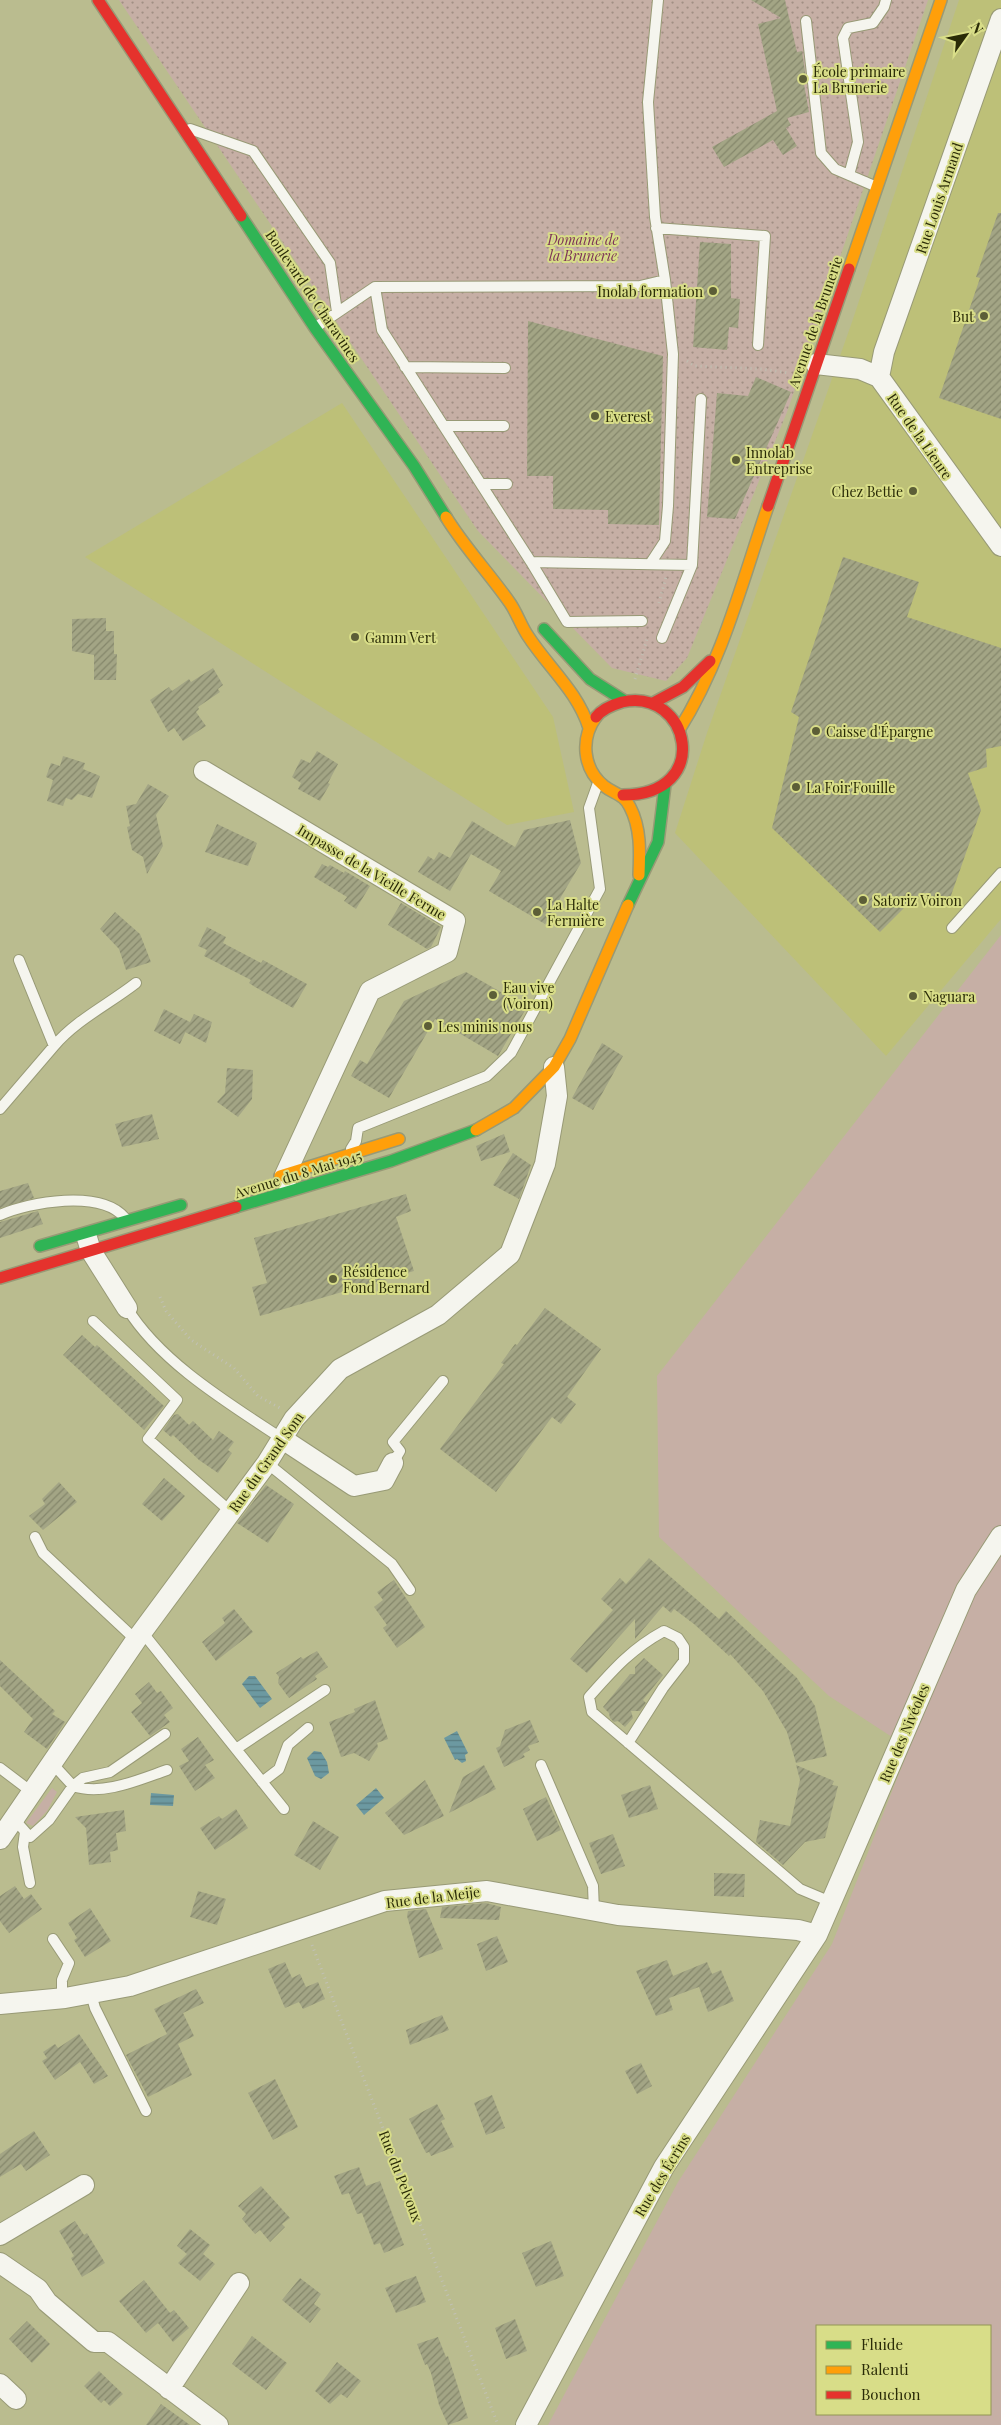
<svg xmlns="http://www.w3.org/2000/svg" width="1001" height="2425" viewBox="0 0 1001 2425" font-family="'Playfair Display',serif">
<defs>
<pattern id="park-dots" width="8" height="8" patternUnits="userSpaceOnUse" patternTransform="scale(1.25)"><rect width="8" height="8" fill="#c6afa5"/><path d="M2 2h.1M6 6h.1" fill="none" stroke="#a18f84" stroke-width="1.8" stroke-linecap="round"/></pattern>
<pattern id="water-rules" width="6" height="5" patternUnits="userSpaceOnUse" patternTransform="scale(1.25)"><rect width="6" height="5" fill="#6c99a1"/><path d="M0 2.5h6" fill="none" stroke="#597d81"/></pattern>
<pattern id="building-hatch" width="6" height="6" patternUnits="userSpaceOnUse" patternTransform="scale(1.25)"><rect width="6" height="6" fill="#a3a585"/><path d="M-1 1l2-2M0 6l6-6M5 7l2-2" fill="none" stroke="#85876b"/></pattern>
</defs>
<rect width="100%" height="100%" fill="#babc8f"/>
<path fill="#bdc078" d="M959,0h42v919l-115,137 -211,-223 32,-100 145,-411z
M342,403l211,314 21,95 -67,13 -422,-268z"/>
<path fill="#c6afa5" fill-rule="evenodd" d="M1001,935v1490h-453l130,-243 154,-238 77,-196 -80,-52 -170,-159 -2,-161zM817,2326h173v88h-173z
M52,1788l5,4 -10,19 -14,15 -7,-3z"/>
<path fill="url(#park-dots)" d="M119,0h809l-141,412 -100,246 -21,23 -54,-13 -134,-137z"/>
<path fill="url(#water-rules)" d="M249,1676h6l17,23 -12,9 -18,-24z
M457,1731l11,22 -3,2 1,6 -4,2 -5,-4 -2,1 -11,-22z
M314,1751l7,1 6,10 2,11 -8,6 -6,-3 -8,-18z
M376,1788l8,10 -20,17 -8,-10z
M151,1793l23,2 -1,11 -23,-1z"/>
<path fill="url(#building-hatch)" d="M751,0h34l12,52 5,-1 4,27 -3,1 6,33 -22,6 4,7 -5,3 11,18 -14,9 -10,-15 -49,27 -12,-20 65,-36 -19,-87 23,-6z
M998,213h3v206l-62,-21 41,-120 -4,-1z
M700,242l31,2v54l9,1 -2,29 -9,-1 -2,23 -34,-3z
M528,321l135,35 -4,169 -51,-1v-14l-55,-1v-33h-26z
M756,377l35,15 -3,7 -53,120 -28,-2 10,-124 31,3z
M843,557l76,25 -12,35 94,31v98l-15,3 1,18 -19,6 13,37 -34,97 -31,-11 -36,36 -108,-104 27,-111 -8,-5z
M106,618v13h8v23h3l-1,26h-22v-25l-22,-4v-32z
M213,668l10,17 -5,4 2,3 -22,15 1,2 -3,3 10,14 -23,15 -9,-13 -6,4 -18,-32 19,-13 3,4 17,-12 2,3z
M317,751l21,13 -10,19 2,1 -10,17 -22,-12 3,-6 -9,-6 9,-18 9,4z
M63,756l22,7 -2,6 17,7 -8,22 -14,-4 -6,6 -6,-2 -3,8 -16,-5 6,-21 -7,-3 5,-14 9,3z
M148,784l21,12 -13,19 7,31 -16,28 -4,-17 -11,-7 -5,-23 3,-1 -4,-20 10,-2z
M570,820l11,43 -36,61 -56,-33 12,-20 -30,-17 -21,37 -32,-19 10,-16 6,4 5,-8 11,6 22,-37 43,26 9,-17z
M217,824l40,19 -9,23 -43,-14z
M322,864l6,3 2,-2 14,8 1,-2 25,15 -14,23 -12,-8 3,-4 -33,-20z
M401,903l40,24 -10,20 -4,2 -39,-24z
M115,912l25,22 11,28 -25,8 -7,-21 -19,-20z
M207,927l19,10 -3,6 38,20 2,-3 44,24 -14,24 -38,-21 -6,-4 2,-3 -47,-24 3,-6 -9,-4z
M466,972l61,35 -29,49 -63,-37 -46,79 -38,-22 9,-16 7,4 37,-63z
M164,1009l26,13 -10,22 -26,-13z
M194,1014l18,8 -6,21 -21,-11z
M602,1043l21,13 -30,54 -21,-12z
M227,1068l26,2 -1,29 -14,18 -21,-15 8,-9z
M152,1114l7,25 -37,8 -7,-23z
M504,1134l6,18 -29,9 -5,-15z
M513,1153l18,12 -12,34 -26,-14z
M28,1183l6,15 -34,10v-17z
M406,1194l5,17 -15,6 18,54 -154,45 -8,-29 15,-4 -13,-45z
M38,1211l5,13 -43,14v-16z
M545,1308l56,41 -34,48 9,7 -15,20 -9,-7 -56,75 -56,-43 64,-85 -3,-1 14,-19 2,1z
M82,1335l13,12 2,-2 67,61 -20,24 -81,-75z
M178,1414l11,11 4,-4 20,19 6,-9 15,11 -6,8 4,3 -14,20 -19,-13 -26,-25 -2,2 -8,-7 11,-15z
M164,1478l21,18 -23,25 -20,-17z
M59,1482l18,20 -34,28 -14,-14 16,-12 -3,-5z
M266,1485l28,19 -26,39 -31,-20z
M649,1558l70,61 7,-8 71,67 18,28 12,50 -31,7 -9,-31 -24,-41 -33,-37 -1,2 -35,-32 -20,-15 -3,4 -8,-7 -28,33v-20l-48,54 -17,-14 43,-49 -12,-11 19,-21 6,6z
M394,1580l31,47 -28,21 -14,-20 4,-3 -13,-18 9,-7 -6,-8z
M234,1609l19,23 -37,29 -14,-19 23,-19 -3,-5z
M317,1651l11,16 -13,9 2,3 -28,19 -11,-15 1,-6 -3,-4 25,-16 2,2z
M644,1658l19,17 -20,25 3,3 -6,8h-9l2,7 -8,9 -7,-6 -4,1 -4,-4 -1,-5 -6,-6 27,-33h5v-7z
M0,1660l55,51 -3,3 13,8 -18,27 -23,-17 9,-13 -33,-33z
M149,1682l8,11 4,-2 12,17 -9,7 6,7 -20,14 -19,-24 11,-9 -7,-9z
M375,1700l13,39 -11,4 1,4 -9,14 -15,-8 -13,4 -12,-35 26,-10 -1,-3z
M530,1720l9,22 -11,4 2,4 -7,4 2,3 -21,10 -8,-19 4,-2 5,-16z
M198,1737l16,23 -9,5 10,13 -20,13 -16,-25 10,-5 -8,-12z
M484,1765l12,24 -47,24 14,-36z
M796,1765l38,16 -2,4 6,1 -13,52 -20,4 -22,23 -27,-23 4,-22 30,6 10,-46z
M425,1780l19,36 -40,19 -19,-22z
M650,1785l8,24 -29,9 -8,-23z
M546,1797l15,33 -24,11 -14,-32z
M236,1809l12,19 -33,22 -15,-22 19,-12 3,3z
M124,1810l2,21 -10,2 2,17 -8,2 1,10 -22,3 -3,-37 -11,-11z
M313,1821l26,16 -19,33 -26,-15z
M613,1834l12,32 -24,8 -12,-31z
M714,1873l31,1 -1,23 -30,-1z
M15,1886l9,13 7,-5 11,15 -33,24 -9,-12v-25z
M198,1891l28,8 -9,26 -27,-8z
M486,1903l15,4 -2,13 -59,-2 2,-11z
M90,1908l21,33 -26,16 -11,-17 3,-2 -9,-15z
M426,1909l17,40 -24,9 -12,-42 1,-5z
M497,1936l11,26 -22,9 -9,-27z
M667,1960l6,16 34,-14 5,12 9,-4 13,31 -26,11 -9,-25 -30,11 4,12 -17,6 -20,-45z
M285,1962l7,16 8,-4 6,13 12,-5 7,17 -22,10 -4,-7 -14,6 -17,-39z
M196,1989l8,14 -21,10 11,23 -16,8 14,31 -44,22 -22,-42 41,-21 -13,-25z
M442,2015l7,15 -39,15 -4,-15z
M79,2034l29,42 -14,8 -14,-22 -25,18 -13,-19 5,-3 -4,-6 12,-8 3,4z
M641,2063l11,23 -15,8 -12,-23z
M275,2079l23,48 -25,13 -25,-47z
M492,2095l13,33 -19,7 -12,-32z
M437,2104l8,15 -4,2 13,26 -23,9 -2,-4 -3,1 -17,-34z
M34,2131l16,24 -24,16 -5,-7 -21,13v-23z
M359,2167l7,19 14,-5 24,64 -20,8 -4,-10 -6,2 -12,-32 -5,1 -8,-21 -7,2 -8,-19z
M261,2186l29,32 -8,6 3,3 -15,15 -10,-12 -5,4 -13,-15 4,-5 -8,-8z
M75,2221l9,14 3,-2 18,30 -23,14 -11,-19 3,-2 -15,-25z
M190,2229l20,16 -7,9 12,10 -15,17 -22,-18 9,-9 -10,-8z
M551,2241l13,35 -28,11 -14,-34z
M416,2276l10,26 -30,11 -11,-25z
M300,2278l21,16 -7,10 7,5 -11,14 -28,-23z
M144,2280l26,33 4,-3 15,18 -16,14 -15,-19 -12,10 -27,-32z
M515,2319l12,32 -21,8 -11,-31z
M27,2321l23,23 -18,19 -23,-24z
M252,2336l35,27 -21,27 -34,-26z
M438,2337l8,20 2,-1 20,62 -20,7 -9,-20 -8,-32 -4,-9 -2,1 -8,-21z
M337,2362l24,19 -14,17 -6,-4 -11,10 -15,-13z
M99,2371l24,23 -13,12 -6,-6 -3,3 -17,-17z
M161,2404l29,21h-44z"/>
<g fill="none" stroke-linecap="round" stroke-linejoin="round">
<defs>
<path id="lane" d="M806,21l15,132 14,16 42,18
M190,129l63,22 77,112 7,49
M849,175l9,-33 -15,-104 5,-10 25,-5 11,-16 2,-7
M656,228l109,8 -7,109
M375,287l265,-1 25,-6 -10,-63 -7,-115 10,-102
M316,327l59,-40 7,43 149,232 161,3 -30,73
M405,367l100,1
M444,426h60
M481,484h26
M531,562l36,60 75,-1
M650,564l15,-23 3,-35 5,-152 -8,-74
M692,565l9,-166
M952,928l49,-55
M54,1046c22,-26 55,-42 82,-63
M0,1109l54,-63 -35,-86
M351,1149l5,-8 2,-13 129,-52 24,-23 89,-164 -11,-81 9,-25
M0,1215c29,-13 101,-26 125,3
M127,1308c33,54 101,95 154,130
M93,1321l84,79 -29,39 83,73
M267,1463l125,101 18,26
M393,1463l7,-12 -7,-9 50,-61
M35,1537l8,16 93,87
M143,1633l141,176
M165,1734l-55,38 -27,6 -10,8c30,10 65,-6 94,-16
M628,1743l35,-55 21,-27v-14l-6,-9 -14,-7c-33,18 -51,39 -75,66l3,15 208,177 31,13
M236,1749l89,-59
M541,1765l52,121 1,25
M0,1768l33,25
M262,1782l17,-13 9,-24 20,-17
M14,1819l16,18 19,-17 24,-34 -21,-23
M25,1832l-2,15 7,36
M53,1939l16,24 -7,17v18
M91,1994l4,14 51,103"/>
<path id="street" d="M816,364l44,5 19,8 122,169
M879,377l5,-25 117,-333
M204,771l251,150 -8,31 -77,39 -85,184 1,6
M87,1238l4,13 36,57
M281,1438l73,48 30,-6 9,-17
M0,1839l136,-199 131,-177 27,-44 46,-50 98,-54 72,-61 35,-90 12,-68 -3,-29
M0,2004l65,-6 65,-12 255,-85 102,-10 131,24 180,15 19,5
M0,2235l84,-50
M0,2263l38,26 9,13 47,40h14l110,83
M0,2384l16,15
M169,2389l70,-106
M526,2425l138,-258 153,-232 149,-345 35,-54"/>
<path id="fast" d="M241,216l74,112 99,138 32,51
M544,629l46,50 33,21
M628,905l30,-63 7,-57
M236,1207l155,-46 85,-31
M40,1246l141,-41"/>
<path id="slow" d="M849,269l92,-269
M446,517c19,31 44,57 64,86 7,10 11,23 18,33 20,31 50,56 61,92
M596,717c-16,22 -13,52 8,69 10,8 20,8 26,21 11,21 10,45 9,68
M679,730c43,-68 63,-148 89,-224
M476,1130l38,-22 40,-41 16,-28 58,-134
M280,1176l119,-37"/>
<path id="jam" d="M98,0l143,216
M768,506l81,-237
M653,703l30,-16 27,-26
M596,717c6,-8 16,-12 26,-15 68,-15 92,93 1,93
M0,1278l236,-71"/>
</defs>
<use href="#lane" stroke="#989a76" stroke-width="12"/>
<use href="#street" stroke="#989a76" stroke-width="22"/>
<use href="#fast" stroke="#989a76" stroke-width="14"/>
<use href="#slow" stroke="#989a76" stroke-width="14"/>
<use href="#jam" stroke="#989a76" stroke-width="14"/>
<path stroke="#c1c1b4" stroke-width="3" stroke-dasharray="1 4" stroke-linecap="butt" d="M687,361l8,5 67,3 27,4
M659,603l7,-26
M635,679l12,-40
M160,1297l6,14 25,29 43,28 24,28 22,12
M312,1945l186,480"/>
<use href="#lane" stroke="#f5f5ee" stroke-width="10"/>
<use href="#street" stroke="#f5f5ee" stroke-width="20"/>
<use href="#fast" stroke="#30b455" stroke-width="11"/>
<use href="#slow" stroke="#ff9f0a" stroke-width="11"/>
<use href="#jam" stroke="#e5322d" stroke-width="11"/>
</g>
<g fill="#5c5e37" stroke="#d8dd88" stroke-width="2">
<circle cx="803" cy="79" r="5"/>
<circle cx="713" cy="291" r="5"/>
<circle cx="984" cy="316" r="5"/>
<circle cx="595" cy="416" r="5"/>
<circle cx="736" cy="460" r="5"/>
<circle cx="913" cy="491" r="5"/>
<circle cx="355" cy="637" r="5"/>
<circle cx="816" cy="731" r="5"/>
<circle cx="796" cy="787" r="5"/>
<circle cx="863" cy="900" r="5"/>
<circle cx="537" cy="912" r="5"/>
<circle cx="493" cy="995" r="5"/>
<circle cx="913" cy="996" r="5"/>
<circle cx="428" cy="1026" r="5"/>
<circle cx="333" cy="1279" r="5"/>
</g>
<g text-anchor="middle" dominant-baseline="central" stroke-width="4" stroke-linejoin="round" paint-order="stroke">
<g font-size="14" fill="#2a2b07" stroke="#d8dd88" text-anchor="start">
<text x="813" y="71">École primaire<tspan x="813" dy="16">La Brunerie</tspan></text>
<text x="703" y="291" text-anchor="end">Inolab formation</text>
<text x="974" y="316" text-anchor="end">But</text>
<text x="605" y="416">Everest</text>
<text x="746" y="452">Innolab<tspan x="746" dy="16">Entreprise</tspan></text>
<text x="903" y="491" text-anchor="end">Chez Bettie</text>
<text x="365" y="637">Gamm Vert</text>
<text x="826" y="731">Caisse d'Épargne</text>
<text x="806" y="787">La Foir'Fouille</text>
<text x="873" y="900">Satoriz Voiron</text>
<text x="547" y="904">La Halte<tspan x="547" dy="16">Fermière</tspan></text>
<text x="503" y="987">Eau vive<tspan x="503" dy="16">(Voiron)</tspan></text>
<text x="923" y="996">Naguara</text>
<text x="438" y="1026">Les minis nous</text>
<text x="343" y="1271">Résidence<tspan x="343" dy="16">Fond Bernard</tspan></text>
</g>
<g font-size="14" fill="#2a2b07" stroke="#d8dd88">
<text transform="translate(939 198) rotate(-71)">Rue Louis Armand</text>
<text transform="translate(313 296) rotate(56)">Boulevard de Charavines</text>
<text transform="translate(815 322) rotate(-71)">Avenue de la Brunerie</text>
<text transform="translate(920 436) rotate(55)">Rue de la Lieure</text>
<text transform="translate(372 872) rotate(31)">Impasse de la Vieille Ferme</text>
<text transform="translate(298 1174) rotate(-17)">Avenue du 8 Mai 1945</text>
<text transform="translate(266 1462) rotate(-55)">Rue du Grand Som</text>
<text transform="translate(904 1733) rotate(-67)">Rue des Nivéoles</text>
<text transform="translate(433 1897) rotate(-7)">Rue de la Meije</text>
<text transform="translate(662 2175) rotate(-59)">Rue des Écrins</text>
<text transform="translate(401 2176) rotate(69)">Rue du Pelvoux</text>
</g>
<g font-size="14" font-style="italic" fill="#7d3458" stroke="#d8dd88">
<text x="583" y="239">Domaine de<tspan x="583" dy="16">la Brunerie</tspan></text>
</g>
</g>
<rect x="816" y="2325" width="175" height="90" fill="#d8dd88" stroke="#929654"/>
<rect x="826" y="2341" width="25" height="8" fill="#30b455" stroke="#929654"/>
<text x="861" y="2350" font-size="15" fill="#2a2b07">Fluide</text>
<rect x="826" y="2366" width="25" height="8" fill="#ff9f0a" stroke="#929654"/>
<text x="861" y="2375" font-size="15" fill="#2a2b07">Ralenti</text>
<rect x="826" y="2391" width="25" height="8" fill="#e5322d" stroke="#929654"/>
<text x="861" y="2400" font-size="15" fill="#2a2b07">Bouchon</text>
<g transform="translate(966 35) rotate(57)" stroke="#d8dd88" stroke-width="4" paint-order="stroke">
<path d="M0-4L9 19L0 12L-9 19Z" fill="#2a2b07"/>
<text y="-8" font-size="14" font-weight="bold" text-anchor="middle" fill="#2a2b07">N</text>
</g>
</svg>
